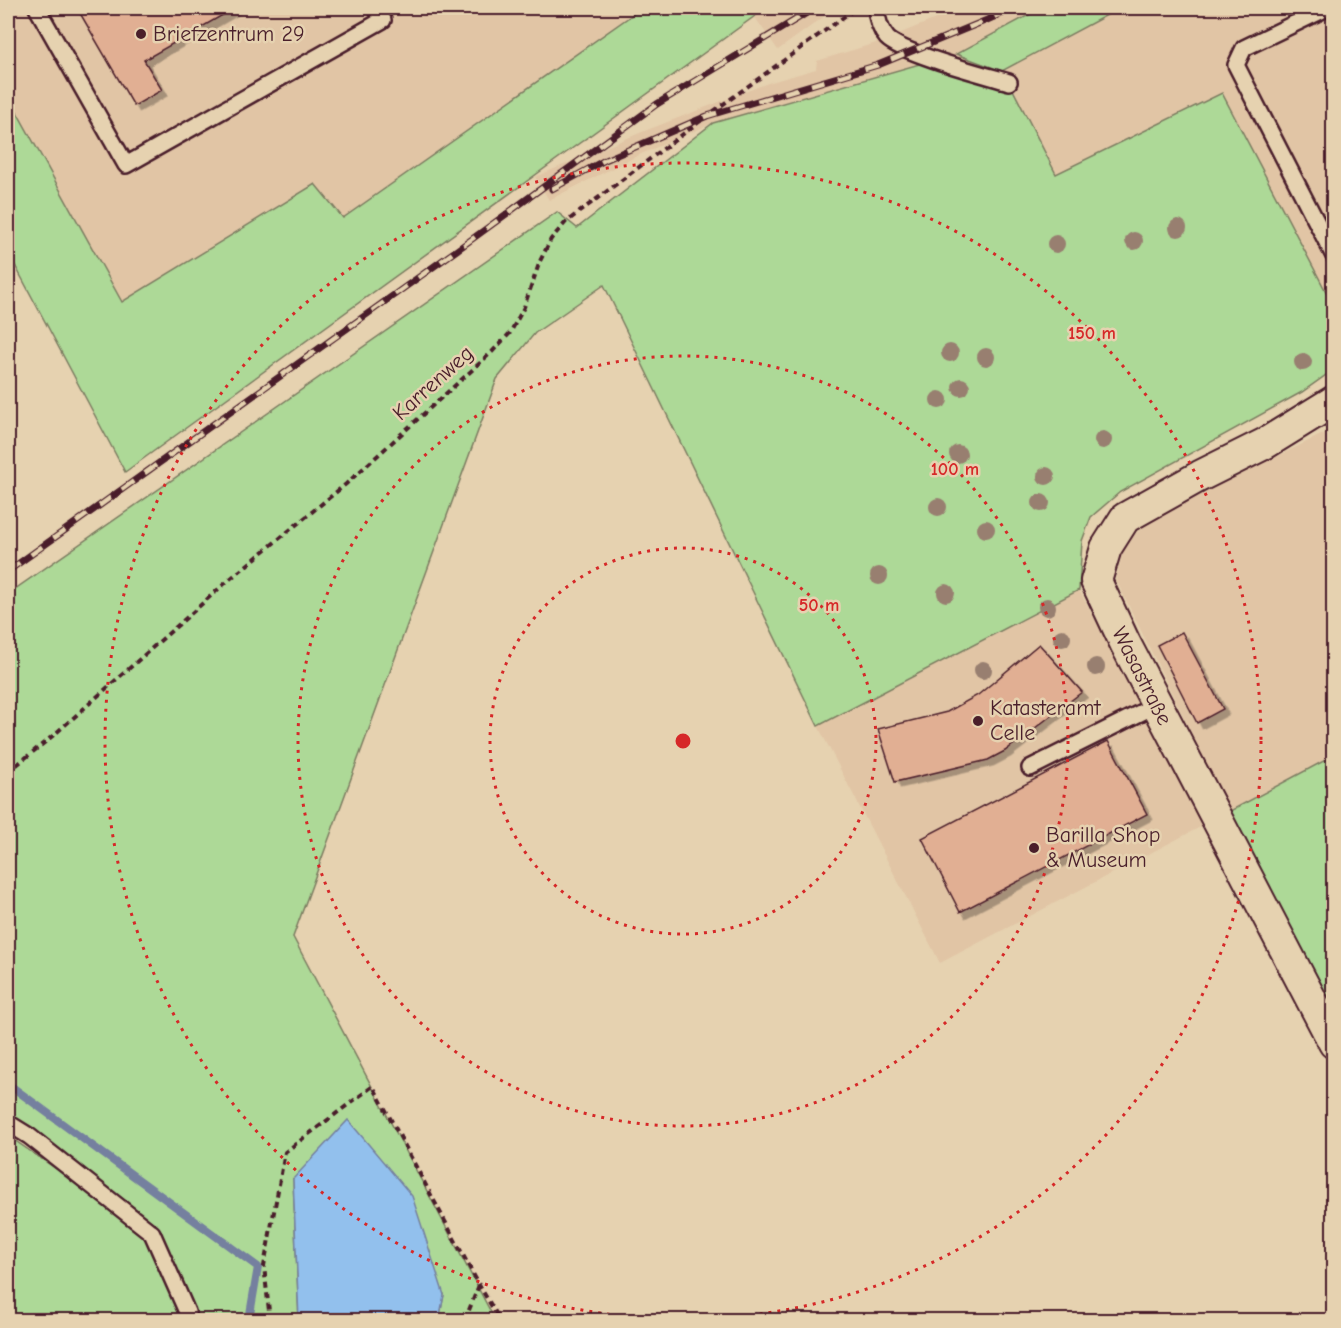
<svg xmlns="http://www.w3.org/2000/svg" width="1341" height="1328" viewBox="0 0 1341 1328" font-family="'Comic Neue',sans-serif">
<defs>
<filter id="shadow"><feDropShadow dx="5.5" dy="5.5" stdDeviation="0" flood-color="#0004"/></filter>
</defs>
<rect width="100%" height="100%" fill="#e6d2b0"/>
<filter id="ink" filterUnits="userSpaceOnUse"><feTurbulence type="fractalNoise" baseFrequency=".0167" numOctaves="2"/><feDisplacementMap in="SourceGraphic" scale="12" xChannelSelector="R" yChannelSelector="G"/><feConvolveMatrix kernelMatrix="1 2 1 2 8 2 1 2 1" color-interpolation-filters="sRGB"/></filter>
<g filter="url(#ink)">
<path fill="#e1c5a5" d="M8,8h634l-299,211 -28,-34 -193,117 -114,-206z
M766,8h70l-58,42 -24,-34z
M963,8h370v297l-111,-211 -167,80 -46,-92 -79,-21 -217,62 -72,31 -92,46 -14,-23 107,-45 126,-49 48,-14 1,-8 59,-18z
M1333,429v327l-103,55 -114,-231 7,-30 12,-16 19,-17z
M1079,590l127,234 -266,139 -122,-237z"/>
<path fill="#add997" stroke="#7c7c61" stroke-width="1.5" d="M642,8h124l-641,464 -117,-220v-156l114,206 193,-118 28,34z
M1042,8h78l-118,63 -46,-17z
M930,61l79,21 47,92 166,-81 111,212v65l-31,22 -182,100 -29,25 -9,24 -3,49 -261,136 -214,-441 -69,48 -38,46 -204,558 202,383h-56l5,-26 -151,-115 6,141h-291v-184l133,91 -133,-104v-529l549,-382 20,16 136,-105z
M1333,756v257l-103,-202z"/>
<path fill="#92c0ed" stroke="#75809f" stroke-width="1.5" d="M348,1120l64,76 32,99 -5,25h-140l-6,-141z"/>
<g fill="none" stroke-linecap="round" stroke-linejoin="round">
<path stroke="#75809f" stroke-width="8" d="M8,1084l250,183 -9,53"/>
</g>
<path fill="#e1af93" stroke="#4a1f2b" stroke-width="1.5" filter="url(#shadow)" d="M77,8h158l-91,52 18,30 -28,16z
M1182,632l41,77 -26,14 -40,-78z
M1039,644l43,48 -77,59 -17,9 -93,22 -17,-53 69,-17 31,-17z
M1108,741l39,73 -187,98 -38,-74z"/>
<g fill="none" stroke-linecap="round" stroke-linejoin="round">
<defs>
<path id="service" d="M37,8l89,157 257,-145 -7,-12
M876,8c1,10 4,22 11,30 14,15 98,37 122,44
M1327,8l-83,40 -8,17 98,191
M1030,768l126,-63
M8,1123l21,13 123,97 35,79 1,8"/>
<path id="minor" d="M1334,401l-68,42 -66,33 -75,42 -19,30 -10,33 29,62 209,400"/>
</defs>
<use href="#service" stroke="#4a1f2b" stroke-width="20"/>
<use href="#minor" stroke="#4a1f2b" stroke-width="34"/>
<path stroke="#4a1f2b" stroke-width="4" stroke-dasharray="6 4.5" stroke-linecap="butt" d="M8,772l47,-38 175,-155 116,-95 146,-132 18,-19 14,-26 16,-46 11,-22 15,-17 141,-106 149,-108
M270,1320l-6,-54 21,-114 88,-66 106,199 21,35
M465,1320l14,-35"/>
<use href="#service" stroke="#e6d2b0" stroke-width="15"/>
<use href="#minor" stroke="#e6d2b0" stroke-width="30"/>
<defs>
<path id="rail" d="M552,189l53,-29 102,-44 171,-51 109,-45 27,-12
M8,571l460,-329 189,-138 158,-96"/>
</defs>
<use href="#rail" stroke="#4a1f2b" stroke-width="7"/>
<use href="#rail" stroke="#e6d2b0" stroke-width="4.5" stroke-dasharray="14" stroke-linecap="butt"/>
</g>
<g fill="#987f70">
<circle cx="1178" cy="228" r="9"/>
<circle cx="1134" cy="241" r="9"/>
<circle cx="1056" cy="244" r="9"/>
<circle cx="950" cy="353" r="9"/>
<circle cx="986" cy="357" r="9"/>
<circle cx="1303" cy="362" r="9"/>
<circle cx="961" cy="387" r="9"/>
<circle cx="939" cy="400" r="9"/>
<circle cx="1103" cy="440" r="9"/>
<circle cx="958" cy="454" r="9"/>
<circle cx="1046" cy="476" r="9"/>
<circle cx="1041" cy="503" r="9"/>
<circle cx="938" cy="507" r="9"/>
<circle cx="986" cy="529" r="9"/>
<circle cx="879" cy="576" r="9"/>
<circle cx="946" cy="593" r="9"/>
<circle cx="1047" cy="607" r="9"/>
<circle cx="1062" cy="638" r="9"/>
<circle cx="1096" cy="667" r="9"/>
<circle cx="983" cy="670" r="9"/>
</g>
</g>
<g fill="none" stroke="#d62828" stroke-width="3" stroke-dasharray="3 6">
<circle cx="683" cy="741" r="193"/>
<circle cx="683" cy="741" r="385"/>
<circle cx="683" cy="741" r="578"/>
</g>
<g fill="#4a1f2b" stroke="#e6d2b0" stroke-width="2">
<circle cx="141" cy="34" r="6"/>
<circle cx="978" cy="721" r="6"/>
<circle cx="1034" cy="848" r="6"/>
</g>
<g text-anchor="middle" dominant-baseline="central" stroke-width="5" stroke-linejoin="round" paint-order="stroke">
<g font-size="22" fill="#4a1f2b" stroke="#e6d2b0" text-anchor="start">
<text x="153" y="34">Briefzentrum 29</text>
<text x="990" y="708">Katasteramt<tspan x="990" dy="25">Celle</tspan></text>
<text x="1046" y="835">Barilla Shop<tspan x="1046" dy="25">&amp; Museum</tspan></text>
</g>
<g font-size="22" fill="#4a1f2b" stroke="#e6d2b0">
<text transform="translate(433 383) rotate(-42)">Karrenweg</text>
<text transform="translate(1142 676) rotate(63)">Wasastraße</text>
</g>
</g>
<circle cx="683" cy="741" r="9" fill="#d62828" stroke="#e6d2b0" stroke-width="3"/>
<g font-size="18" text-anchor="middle" font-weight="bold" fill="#d62828" stroke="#e6d2b0" stroke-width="5" stroke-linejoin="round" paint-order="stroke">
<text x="1092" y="339">150 m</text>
<text x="955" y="475">100 m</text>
<text x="819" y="611">50 m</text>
</g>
<rect width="1341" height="1328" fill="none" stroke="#e6d2b0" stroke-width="30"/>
<rect x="15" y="15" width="1311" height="1298" fill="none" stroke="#4a1f2b" stroke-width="2" filter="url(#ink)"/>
</svg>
